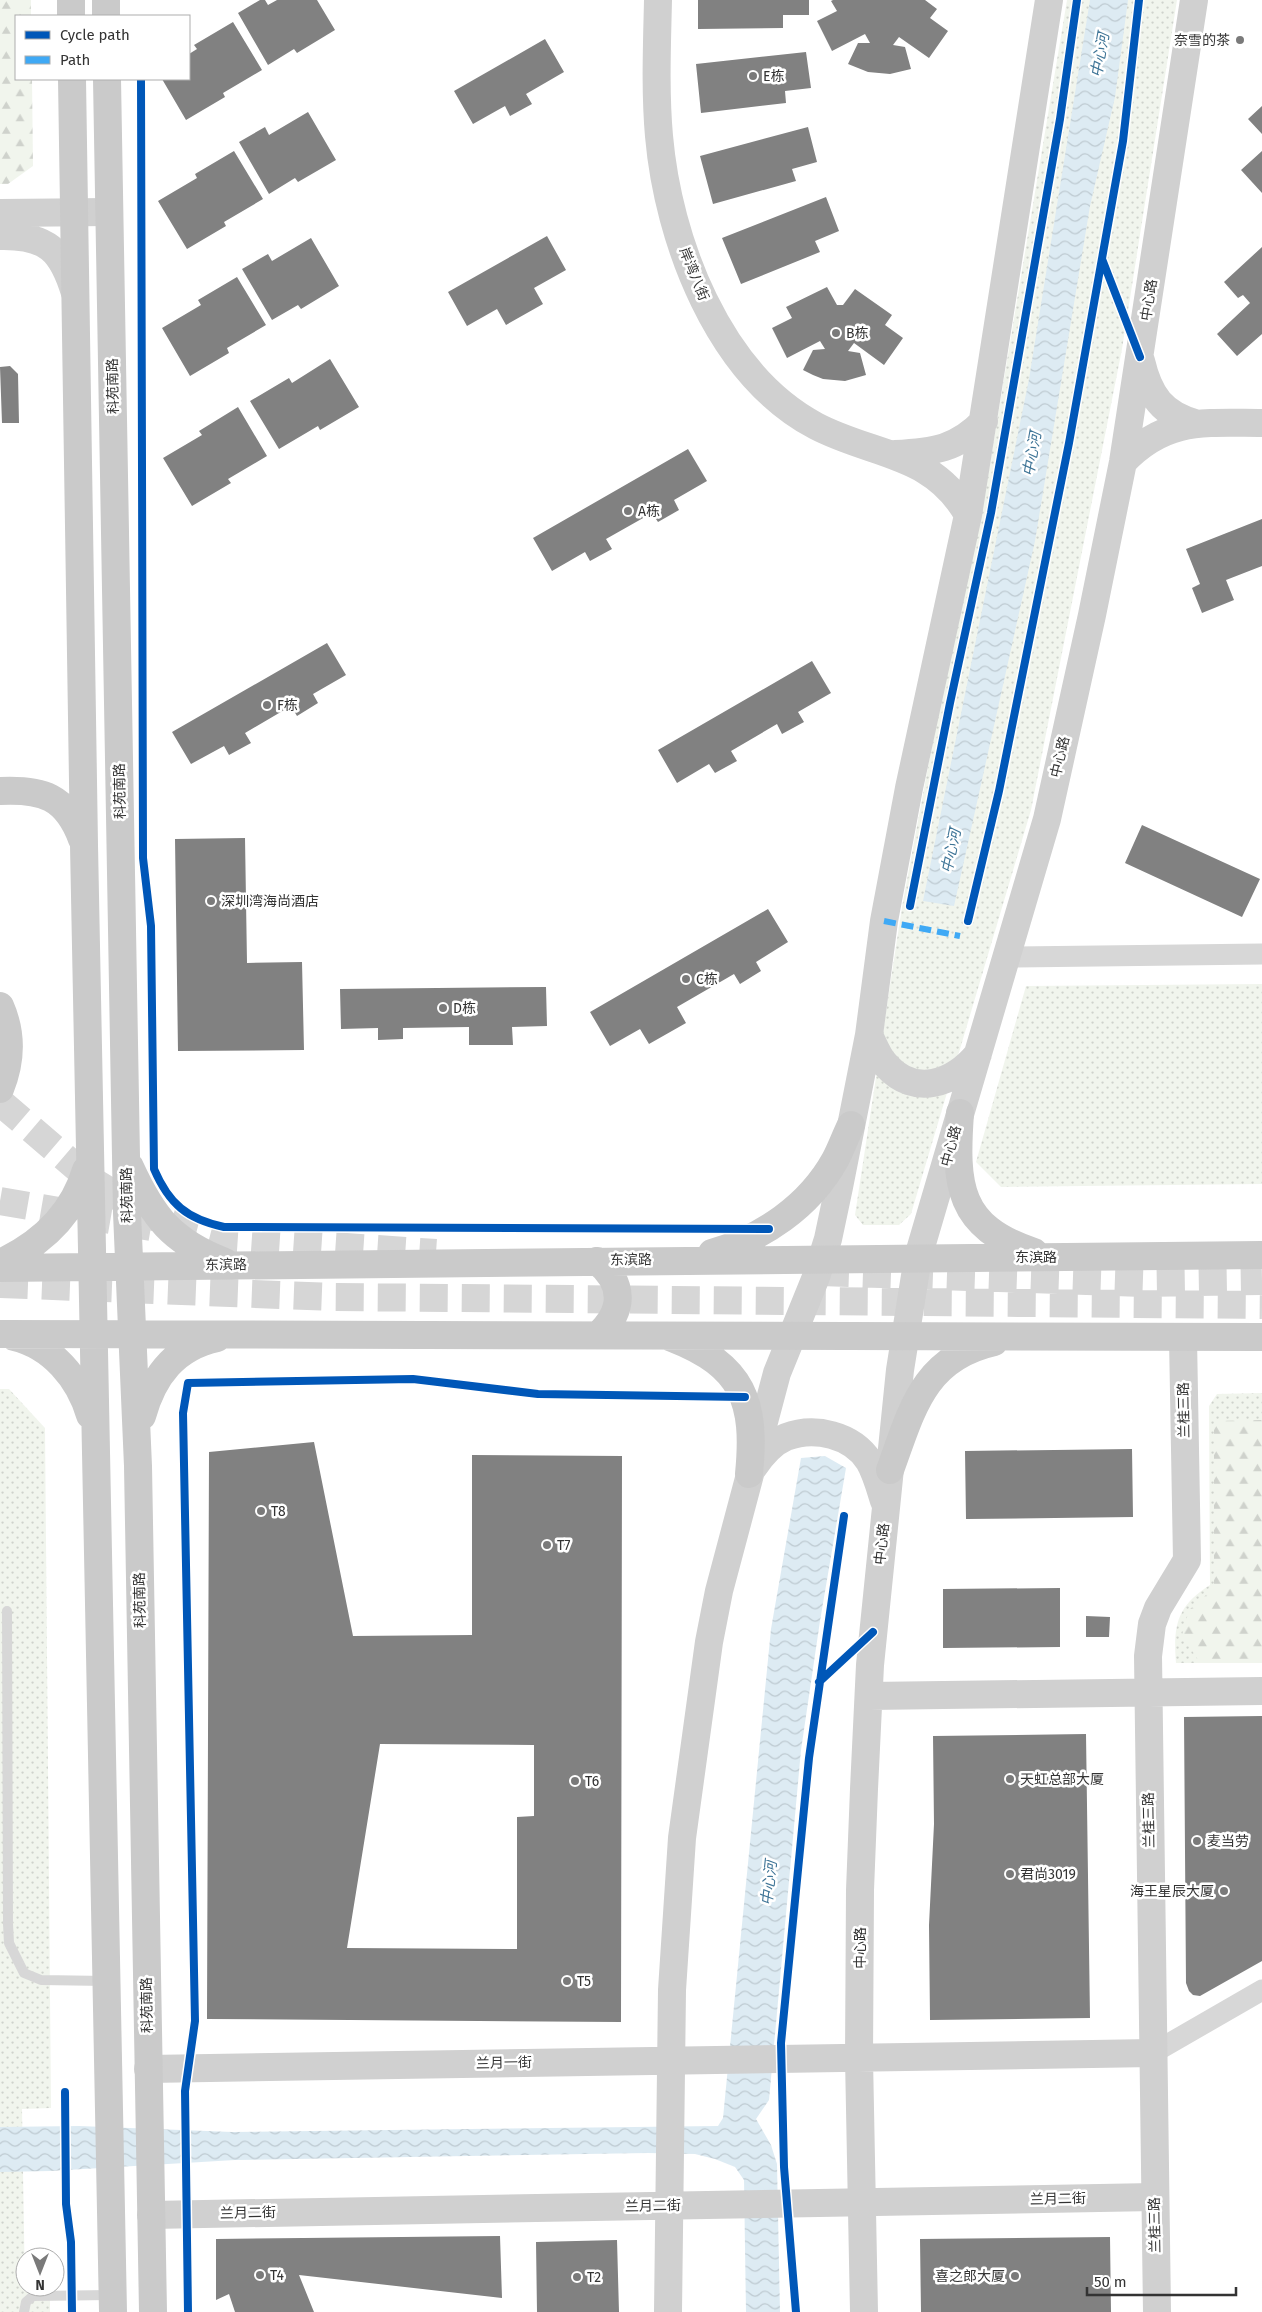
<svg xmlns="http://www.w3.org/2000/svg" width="1262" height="2312" viewBox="0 0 1262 2312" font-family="'Fira Sans','Noto Sans SC',sans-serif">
<defs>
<pattern id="green-dots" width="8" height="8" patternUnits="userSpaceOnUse" patternTransform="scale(1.25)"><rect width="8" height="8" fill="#f1f5ed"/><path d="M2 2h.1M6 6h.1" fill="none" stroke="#cfd2cc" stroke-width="1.8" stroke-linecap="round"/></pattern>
<pattern id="forest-firs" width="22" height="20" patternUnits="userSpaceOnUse" patternTransform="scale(1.25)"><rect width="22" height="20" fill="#f1f5ed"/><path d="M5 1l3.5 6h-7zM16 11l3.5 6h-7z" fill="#cfd2cc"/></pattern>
<pattern id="water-waves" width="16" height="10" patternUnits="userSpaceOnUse" patternTransform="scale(1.25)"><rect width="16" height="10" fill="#ddebf3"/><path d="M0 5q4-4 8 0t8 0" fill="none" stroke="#becad1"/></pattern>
</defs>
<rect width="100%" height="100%" fill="#fff"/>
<path fill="url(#green-dots)" d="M1067,0h110l-55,349 -91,461 -120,404 -12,11h-36l-8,-10 47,-308 36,-194 49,-232z
M1262,984v200l-261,3 -25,-25 50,-176z
M0,1389h9l36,39 6,680 -29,1 3,183h25v20h-50z
M1262,1393v270h-86c-3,-38 1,-57 34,-78l-1,-179 8,-12z"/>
<path fill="url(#forest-firs)" d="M0,0h31v16h-15v63h16l1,87 -25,18h-8z
M1262,1420v243h-62l-18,-28 7,-25 25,-22v-167z"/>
<path fill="url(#water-waves)" d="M1090,0h38l-13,97 -25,109 -55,335 -81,365 -31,-5 106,-522z
M825,1456l21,12 -26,153 -19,129 -32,350 -13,19 15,26 6,19 3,148h-34l-2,-132 -9,-13 -20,-8 -20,-5 -47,-1 -413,7 -185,11 -50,1v-45l79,-1 153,6 486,-6 5,-8 48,-489 30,-171z"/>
<path fill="#818181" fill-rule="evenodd" d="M260,0h5l3,5 9,-5h40l18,30 -38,23 -3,-4 -26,16 -30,-52z
M698,0h111v15h-26v13l-85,1z
M833,0h92l12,9 -7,9 18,13 -19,27 -30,-21 -6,8 12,2 6,22 -21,5 -22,-2 -20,-8 10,-21h12l-5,-9 -33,17 -15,-30 20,-10 -6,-10z
M233,22l29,48 -39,23 2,4 -39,23 -24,-41h27v-25l8,-5 -3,-4z
M545,39l19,33 -38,22 6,10 -22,12 -5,-10 -32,18 -19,-33z
M806,52l5,36 -26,3 1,12 -85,10 -5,-49z
M1262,106v28l-14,-15z
M308,112l28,48 -38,22 -3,-4 -26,16 -30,-52 26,-15 4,8z
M808,127l9,35 -25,7 4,12 -83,23 -13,-48z
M234,151l29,48 -39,23 2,4 -39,23 -29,-48 39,-23 -2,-4z
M1262,151v42l-21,-23z
M826,197l13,34 -24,10 5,11 -79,32 -19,-46z
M547,236l19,34 -32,18 9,16 -37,21 -9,-16 -30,17 -19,-34z
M311,238l28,48 -38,23 -3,-4 -26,15 -30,-51 26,-15 4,7z
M1262,247v87l-25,22 -20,-22 33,-31 -7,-8 -5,3 -14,-16z
M237,277l29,48 -39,23 2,5 -39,23 -28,-48 39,-23 -3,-5z
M827,287l10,18h6l12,-16 37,26 -7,10 18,13 -19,27 -30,-22 -6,8 12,2 6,22 -21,6 -22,-2 -10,-4 -10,-5 10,-20 12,-1 -5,-8 -33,17 -15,-30 20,-10 -6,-11z
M330,359l29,48 -39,23 -2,-4 -39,23 -29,-48 39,-23 3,5z
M10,366l8,8 1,49h-17l-2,-56z
M238,407l29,49 -39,23 3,4 -39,23 -29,-48 39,-23 -3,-4z
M688,449l19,32 -33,19 5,10 -21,12 -6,-9 -46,26 6,10 -22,12 -5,-9 -33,19 -19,-33z
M1262,519v47l-36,14 8,20 -32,13 -10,-25 8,-4 -14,-35z
M327,643l19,32 -33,19 5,9 -21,13 -6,-10 -46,27 6,10 -22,12 -5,-9 -33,18 -19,-32z
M812,661l19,32 -33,19 6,10 -22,12 -5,-10 -46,27 6,10 -22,12 -6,-9 -32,19 -19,-33z
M1142,825l118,54 -18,38 -117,-54z
M245,838l2,125 55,-1 2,88 -126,1 -3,-212z
M768,909l20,33 -32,20 5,9 -21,13 -6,-10 -57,33 9,16 -37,21 -9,-15 -30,17 -20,-34z
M546,987l1,39 -35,1 1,18h-44v-18l-66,1v11l-25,1v-12l-37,1 -1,-40z
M314,1442l39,194 119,-1v-180l150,1 -1,566 -414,-3 2,-567zM380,1744l154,1v71l-17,1v132l-170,-1z
M1132,1449l1,68 -167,2 -1,-68z
M1060,1588v59l-117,1v-59z
M1086,1616l24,1 -1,20h-23z
M1262,1716v245l-62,35 -7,-1 -4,-4 -3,-8 -2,-266z
M1086,1734l4,284 -160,2 -1,-95 5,-101 -1,-88z
M500,2236l2,62 -203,-23 15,37h-79l-6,-18 -13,6v-61z
M1110,2237l1,75h-190l-1,-73z
M617,2240l2,72h-82l-1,-70z"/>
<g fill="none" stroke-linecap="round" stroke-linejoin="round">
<path stroke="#d6d6d6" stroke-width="28" stroke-dasharray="28 14" stroke-linecap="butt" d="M0,1102l91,78 56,34 31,12 51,13 207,14
M0,1201l151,26
M821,1272l325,11 116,-2
M0,1284l334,13 928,8"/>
<path stroke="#d7d7d7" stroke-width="10" d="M7,1611l1,313 1,19 15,30 17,7 65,1
M24,2312l2,-10 7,-6 78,-1"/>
<path stroke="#d7d7d7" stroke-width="21" d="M1007,957l255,-3
M1153,2053l109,-63"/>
<path stroke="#d0d0d0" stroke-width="28" d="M658,0c-1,45 -3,91 1,136 9,104 59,238 157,290 57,30 117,26 152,89
M0,213l109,-1
M0,236c47,-1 62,14 75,57
M1141,361c8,34 21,54 57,63
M895,454c39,-2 62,-5 89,-33
M1123,462c43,-45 82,-39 139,-39
M869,1035c5,10 9,22 17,30 29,33 68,18 92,-11
M753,1468c8,-12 19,-25 33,-31 29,-11 66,-2 83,24 7,12 11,27 15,40
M869,1696l393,-5
M148,2069l1005,-16
M151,2215l1004,-18
M668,2312l4,-322 10,-152 27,-196 10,-51 58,-218 39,-96 12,-38 11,-52 30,-152 15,-114 25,-133 59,-273 81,-515
M864,2312l-5,-254 1,-168 4,-101 6,-124 30,-295 18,-113 129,-438 45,-204 31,-153 71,-462
M1157,2312l-9,-656 4,-32 6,-16 29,-48 -4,-222"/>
<path stroke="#cacaca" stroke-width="28" d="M71,0v16
M106,0v16
M72,79l12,766 29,1467
M107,79l20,1134 11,253 15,846
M0,791c42,-2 66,5 82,48
M0,1006c12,27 11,56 0,83
M960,1113c-5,72 -3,114 74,139
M130,1167c23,50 42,75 95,95
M712,1253c50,-15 97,-46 123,-93 6,-11 10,-23 16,-35
M597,1261c28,23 27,50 1,74
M0,1263c41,-19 73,-49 86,-93
M0,1268l1262,-13
M0,1334l1262,3
M14,1337c38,9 65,41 76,78
M672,1338c72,28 84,64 77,136
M142,1416c11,-40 33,-69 75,-78
M890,1470c22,-60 33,-112 104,-128"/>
<path stroke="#3fa9f5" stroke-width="6" stroke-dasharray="12 6" stroke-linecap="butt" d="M884,921l76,15"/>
<defs>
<path id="cycleway" d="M141,79l2,779 8,68 3,243c15,35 33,50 70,58l545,2
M1102,259l38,98
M910,906l40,-203 41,-190 69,-394 17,-119
M968,921l31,-130 70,-348 54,-302 16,-141
M819,1682l54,-50
M65,2092l1,112 5,38 1,70
M188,2312l-3,-221 10,-70 -12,-608 5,-30 225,-4 125,15 207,3
M796,2312l-12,-145 -3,-124 28,-285 35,-242"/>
</defs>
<use href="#cycleway" stroke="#fff" stroke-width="11"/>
<use href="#cycleway" stroke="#0057b8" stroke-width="8"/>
</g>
<g fill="#7a7a7a" stroke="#fff" stroke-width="2">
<circle cx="1240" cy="40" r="5"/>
<circle cx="753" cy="76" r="5"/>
<circle cx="836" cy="333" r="5"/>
<circle cx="628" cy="511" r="5"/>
<circle cx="267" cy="705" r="5"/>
<circle cx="211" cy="901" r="5"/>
<circle cx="686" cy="979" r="5"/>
<circle cx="443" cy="1008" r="5"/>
<circle cx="261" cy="1511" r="5"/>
<circle cx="547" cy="1545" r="5"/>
<circle cx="1010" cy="1779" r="5"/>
<circle cx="575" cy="1781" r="5"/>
<circle cx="1197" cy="1841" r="5"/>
<circle cx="1010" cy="1874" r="5"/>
<circle cx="1224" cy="1891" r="5"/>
<circle cx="567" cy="1981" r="5"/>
<circle cx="260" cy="2275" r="5"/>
<circle cx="1015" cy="2276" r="5"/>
<circle cx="577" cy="2277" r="5"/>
</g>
<g text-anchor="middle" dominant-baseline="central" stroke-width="5" stroke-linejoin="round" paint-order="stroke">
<g font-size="14" fill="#333" stroke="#fff" text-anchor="start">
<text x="1230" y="40" text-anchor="end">奈雪的茶</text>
<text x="763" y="76">E栋</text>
<text x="846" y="333">B栋</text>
<text x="638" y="511">A栋</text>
<text x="277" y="705">F栋</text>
<text x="221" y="901">深圳湾海尚酒店</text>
<text x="696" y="979">C栋</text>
<text x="453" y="1008">D栋</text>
<text x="271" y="1511">T8</text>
<text x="557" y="1545">T7</text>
<text x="1020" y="1779">天虹总部大厦</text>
<text x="585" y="1781">T6</text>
<text x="1207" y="1841">麦当劳</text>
<text x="1020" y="1874">君尚3019</text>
<text x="1214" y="1891" text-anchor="end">海王星辰大厦</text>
<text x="577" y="1981">T5</text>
<text x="270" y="2275">T4</text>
<text x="1005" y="2276" text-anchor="end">喜之郎大厦</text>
<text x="587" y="2277">T2</text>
</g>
<g font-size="14" fill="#333" stroke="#fff">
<text transform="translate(694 274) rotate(68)">岸湾八街</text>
<text transform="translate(1149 300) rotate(-81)">中心路</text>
<text transform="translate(113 386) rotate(-91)">科苑南路</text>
<text transform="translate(1060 757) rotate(-77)">中心路</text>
<text transform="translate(120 791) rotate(-91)">科苑南路</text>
<text transform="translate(951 1146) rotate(-75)">中心路</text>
<text transform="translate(127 1195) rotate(-91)">科苑南路</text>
<text x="1036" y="1257">东滨路</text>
<text transform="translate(631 1260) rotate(-1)">东滨路</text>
<text transform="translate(226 1265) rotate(-1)">东滨路</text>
<text transform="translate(1184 1410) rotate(-91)">兰桂三路</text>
<text transform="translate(882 1544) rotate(-84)">中心路</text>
<text transform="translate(140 1600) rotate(-91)">科苑南路</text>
<text transform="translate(1149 1820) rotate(-91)">兰桂三路</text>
<text transform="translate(860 1948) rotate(-90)">中心路</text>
<text transform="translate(147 2005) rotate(-91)">科苑南路</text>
<text transform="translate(504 2063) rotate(-1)">兰月一街</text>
<text transform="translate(1058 2199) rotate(-1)">兰月二街</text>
<text transform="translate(653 2206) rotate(-1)">兰月二街</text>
<text transform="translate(248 2213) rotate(-1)">兰月二街</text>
<text transform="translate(1155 2225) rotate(-91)">兰桂三路</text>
</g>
<g font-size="15" font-style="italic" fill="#3f7597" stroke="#fff">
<text transform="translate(1100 55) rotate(-80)">中心河</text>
<text transform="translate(1032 454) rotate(-80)">中心河</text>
<text transform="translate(951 851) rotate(-78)">中心河</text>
<text transform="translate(769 1883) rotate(-84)">中心河</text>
</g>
</g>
<rect x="15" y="15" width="175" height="65" fill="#ffffff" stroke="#adadad"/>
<rect x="25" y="31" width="25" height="8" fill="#0057b8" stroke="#adadad"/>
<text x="60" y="40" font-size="15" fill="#333333">Cycle path</text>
<rect x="25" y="56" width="25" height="8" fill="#3fa9f5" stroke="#adadad"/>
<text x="60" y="65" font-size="15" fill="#333333">Path</text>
<g transform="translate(40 2272) rotate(180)"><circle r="24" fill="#ffffff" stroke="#adadad"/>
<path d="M0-4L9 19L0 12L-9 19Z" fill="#7a7a7a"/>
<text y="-8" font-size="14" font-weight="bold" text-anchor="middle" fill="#333333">N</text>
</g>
<path d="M1087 2287v8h149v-8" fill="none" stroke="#333333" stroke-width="2.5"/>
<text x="1094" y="2287" font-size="15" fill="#333333" stroke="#ffffff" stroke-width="4" paint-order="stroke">50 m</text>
</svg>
